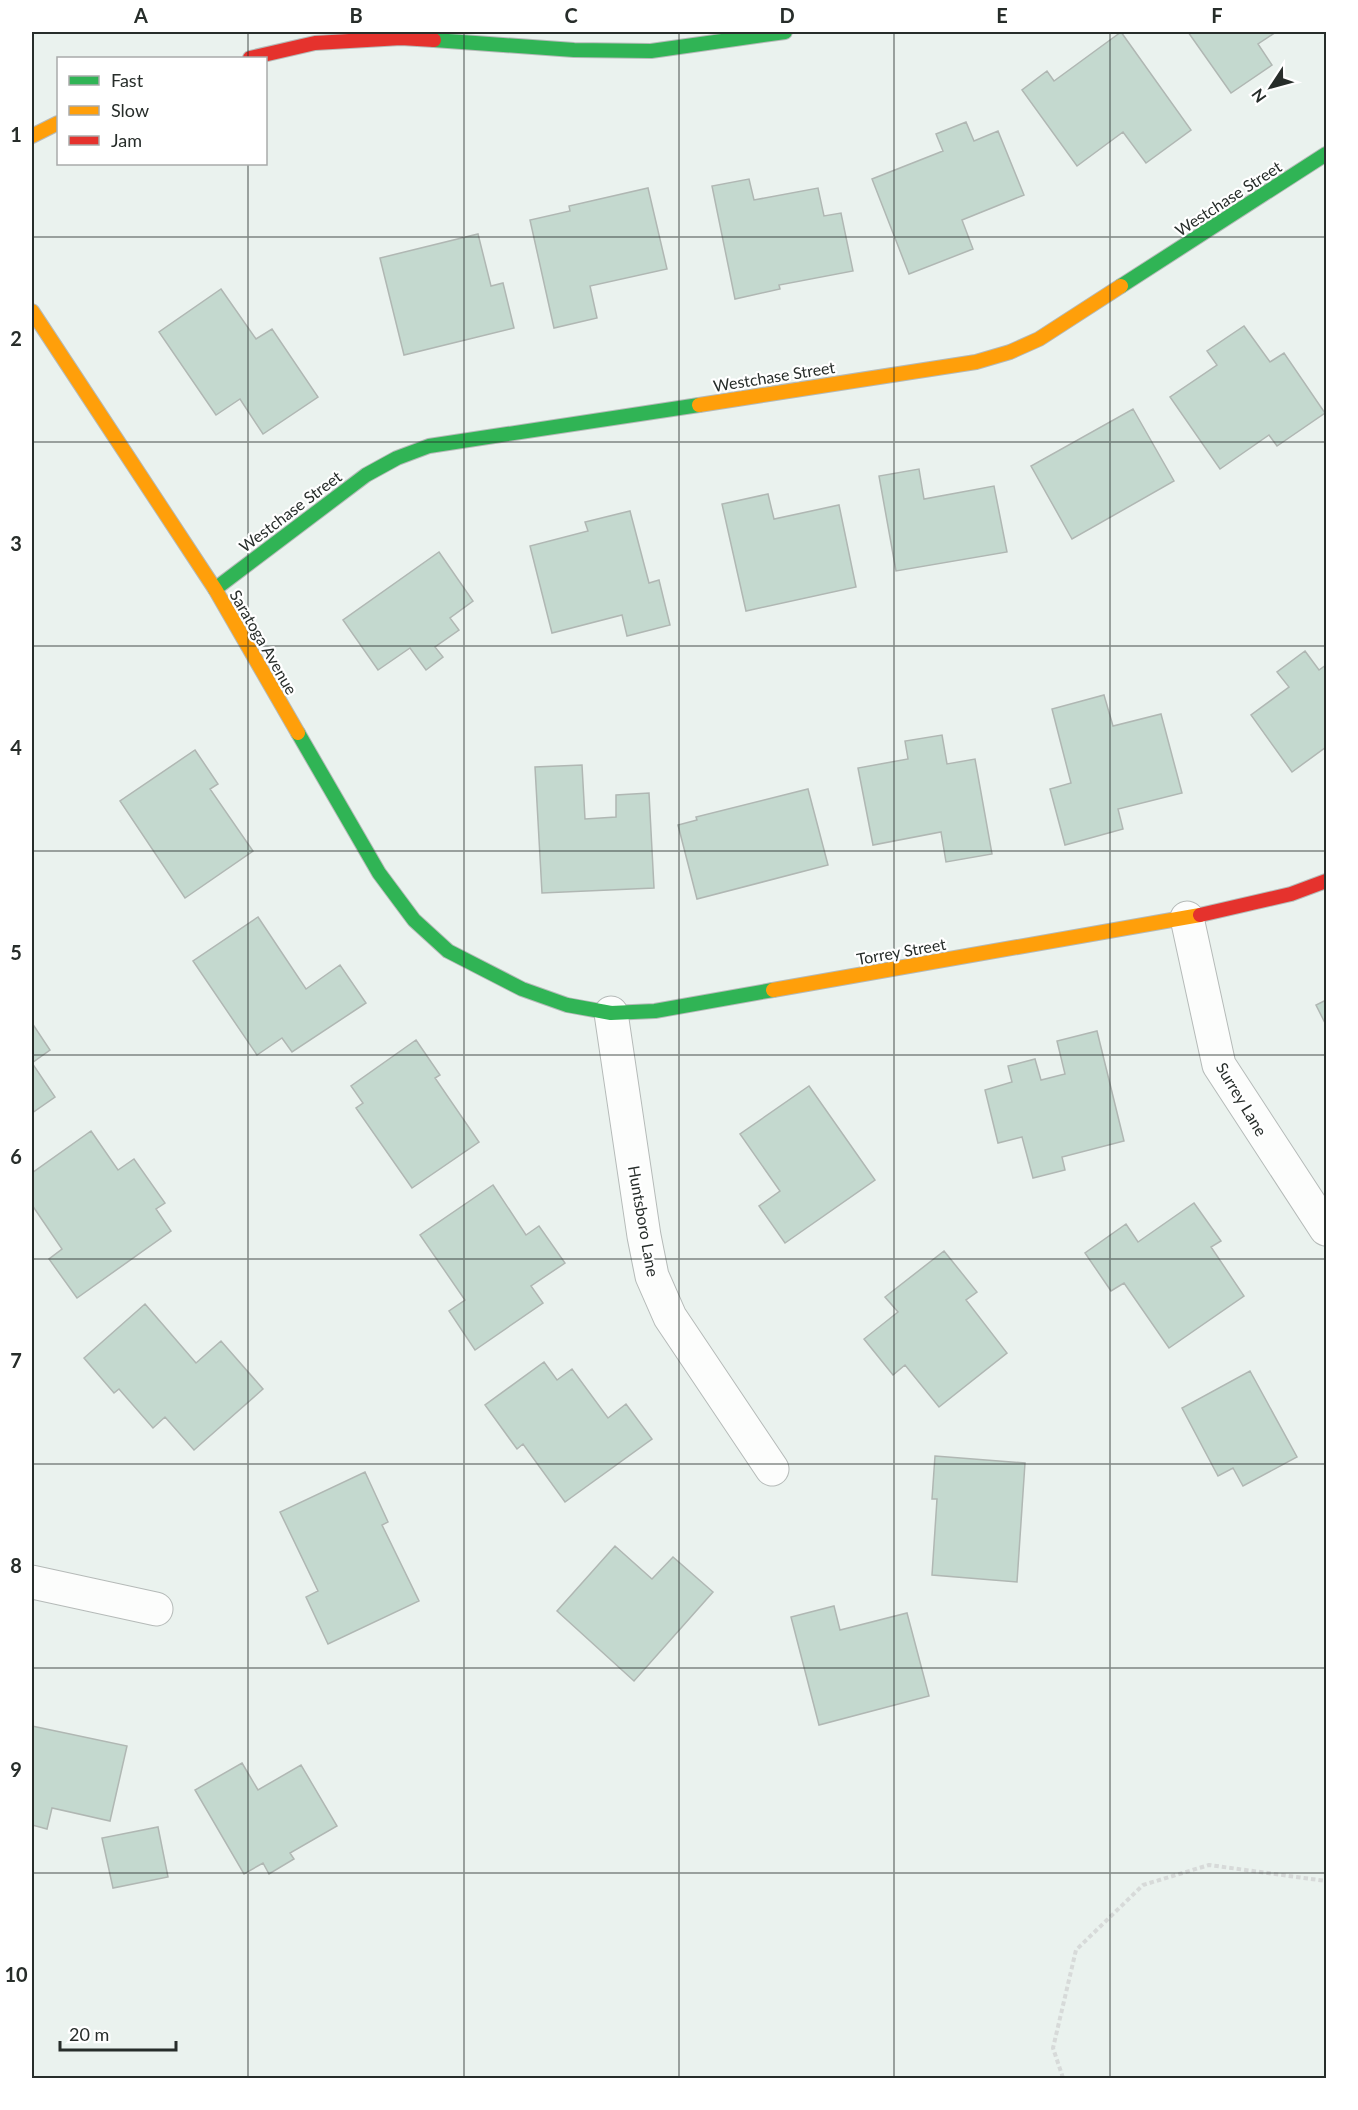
<svg xmlns="http://www.w3.org/2000/svg" width="1358" height="2110" viewBox="0 0 1358 2110" font-family="Lato,sans-serif">
<rect width="100%" height="100%" fill="#eaf2ee"/>
<path fill="#c4d9cf" stroke="#b0b7b3" stroke-width="1.5" d="M1121,32l70,98 -45,33 -23,-31 -46,34 -55,-76 25,-19 7,10z
M1188,32h88l-18,12 14,21 -41,28z
M966,122l8,19 24,-10 26,64 -62,25 11,29 -64,25 -37,-95 71,-28 -7,-17z
M749,179l5,21 64,-12 6,28 17,-3 12,58 -74,14 1,4 -45,10 -23,-113z
M648,188l19,81 -77,17 7,32 -43,10 -24,-108 40,-9 -1,-5z
M478,234l13,52 12,-3 11,45 -110,27 -24,-97z
M221,289l35,50 16,-10 46,68 -55,37 -23,-35 -24,16 -57,-83z
M1244,326l26,36 14,-9 41,60 -48,33 -8,-11 -49,34 -50,-72 47,-32 -10,-14z
M1133,409l41,72 -102,58 -41,-73z
M919,469l5,30 70,-13 13,66 -111,19 -17,-95z
M768,494l6,25 65,-14 17,82 -110,24 -24,-107z
M630,511l19,72 10,-3 11,45 -43,11 -5,-21 -70,18 -22,-87 58,-15 -3,-9z
M439,552l34,49 -23,17 9,12 -24,17 8,10 -17,13 -16,-22 -32,22 -35,-50z
M1305,651l14,19 7,-5v82l-34,25 -41,-57 38,-28 -12,-15z
M1104,695l9,31 48,-12 21,79 -64,16 5,20 -58,16 -15,-56 21,-6 -19,-74z
M942,735l5,29 28,-5 17,95 -46,8 -5,-30 -68,13 -15,-77 50,-9 -3,-18z
M195,750l23,34 -8,5 43,62 -68,47 -65,-97z
M582,765l3,54 31,-2v-22l33,-2 5,95 -112,5 -7,-126z
M808,789l20,76 -131,34 -19,-74 19,-5 -1,-3z
M258,917l48,72 34,-24 26,38 -74,49 -10,-14 -25,17 -64,-94z
M1326,1000v25l-10,-20z
M32,1023l18,27 -18,13 23,34 -23,16z
M1097,1031l27,110 -62,16 3,13 -32,8 -11,-41 -24,6 -13,-53 27,-8 -4,-16 27,-7 6,21 24,-6 -8,-33z
M416,1040l24,35 -5,3 44,64 -67,46 -56,-80 7,-5 -12,-17z
M809,1086l66,94 -90,63 -26,-37 21,-15 -40,-57z
M91,1131l27,39 16,-11 31,44 -9,6 15,22 -94,67 -28,-39 13,-10 -30,-44v-32z
M493,1185l33,50 13,-9 26,37 -34,23 12,17 -68,47 -26,-39 16,-11 -45,-65z
M1194,1203l27,38 -10,6 33,49 -75,52 -45,-65 -13,8 -26,-38 41,-29 12,18z
M944,1251l33,41 -11,8 41,53 -68,54 -34,-42 -12,10 -29,-36 34,-27 -13,-15z
M145,1304l51,59 25,-22 42,48 -69,61 -29,-33 -12,11 -34,-39 -5,4 -30,-35z
M544,1362l13,18 15,-11 36,49 18,-14 26,35 -87,63 -42,-58 -6,5 -32,-44z
M1250,1371l47,86 -54,29 -10,-18 -15,8 -36,-68z
M935,1456l90,7 -8,119 -85,-7 5,-76h-5z
M365,1472l23,50 -6,3 37,76 -91,43 -22,-47 12,-6 -38,-79z
M615,1546l37,33 21,-22 40,35 -79,89 -77,-70z
M834,1606l6,24 67,-17 22,83 -110,29 -28,-108z
M32,1726l95,20 -17,75 -58,-13 -5,21 -15,-4z
M242,1763l16,27 43,-25 36,61 -47,27 4,6 -25,15 -6,-11 -19,11 -49,-84z
M158,1827l10,50 -55,11 -11,-50z"/>
<g fill="none" stroke-linecap="round" stroke-linejoin="round">
<defs>
<path id="street" d="M1187,918l32,147 107,164
M611,1013l33,223 8,40 18,41 102,152
M32,1582l124,27"/>
<path id="fast" d="M434,40l140,10 77,1 134,-19
M1121,286l205,-132
M215,589l151,-114 31,-17 32,-12 270,-41
M298,733l81,140 35,47 34,31 74,38 45,16 44,8 44,-2 118,-21"/>
<path id="slow" d="M32,136l26,-13
M32,311l183,278 83,144
M699,405l277,-43 34,-10 29,-13 82,-53
M773,990l427,-75"/>
<path id="jam" d="M250,58l65,-15 86,-5 33,2
M1200,915l91,-21 35,-13"/>
</defs>
<use href="#street" stroke="#b5bab8" stroke-width="35"/>
<use href="#fast" stroke="#b5bab8" stroke-width="16"/>
<use href="#slow" stroke="#b5bab8" stroke-width="16"/>
<use href="#jam" stroke="#b5bab8" stroke-width="16"/>
<path stroke="#d7dad9" stroke-width="4" stroke-dasharray="4.5 3" stroke-linecap="butt" d="M1063,2078l-10,-30 23,-98 67,-65 66,-20 117,16"/>
<use href="#street" stroke="#fcfdfc" stroke-width="33"/>
<use href="#fast" stroke="#30b455" stroke-width="14"/>
<use href="#slow" stroke="#ff9f0a" stroke-width="14"/>
<use href="#jam" stroke="#e5322d" stroke-width="14"/>
</g>
<path fill="none" stroke="#272d2a" stroke-width="1.5" stroke-opacity="0.55" d="M248,32v26M464,32v2046M679,32v2046M894,32v2046M1110,32v2046M248,164v1914M32,237h1294M32,442h1294M32,646h1294M32,851h1294M32,1055h1294M32,1259h1294M32,1464h1294M32,1668h1294M32,1873h1294"/>
<g text-anchor="middle" dominant-baseline="central" stroke-width="4.5" stroke-linejoin="round" paint-order="stroke">
<g font-size="16" fill="#272d2a" stroke="#fff">
<text transform="translate(1228 198) rotate(-33)">Westchase Street</text>
<text transform="translate(774 376) rotate(-9)">Westchase Street</text>
<text transform="translate(290 511) rotate(-37)">Westchase Street</text>
<text transform="translate(264 642) rotate(60)">Saratoga Avenue</text>
<text transform="translate(901 951) rotate(-10)">Torrey Street</text>
<text transform="translate(1242 1099) rotate(59)">Surrey Lane</text>
<text transform="translate(644 1221) rotate(80)">Huntsboro Lane</text>
</g>
</g>
<rect width="1358" height="2110" fill="none" stroke="#ffffff" stroke-width="66"/>
<rect x="57" y="57" width="210" height="108" fill="#ffffff" stroke="#a9abaa" stroke-width="1.5"/>
<rect x="69" y="76" width="30" height="9" fill="#30b455" stroke="#a9abaa" stroke-width="1.5"/>
<text x="111" y="87" font-size="18" fill="#272d2a">Fast</text>
<rect x="69" y="106" width="30" height="9" fill="#ff9f0a" stroke="#a9abaa" stroke-width="1.5"/>
<text x="111" y="117" font-size="18" fill="#272d2a">Slow</text>
<rect x="69" y="136" width="30" height="9" fill="#e5322d" stroke="#a9abaa" stroke-width="1.5"/>
<text x="111" y="147" font-size="18" fill="#272d2a">Jam</text>
<g transform="translate(1271 87) rotate(234)" stroke="#ffffff" stroke-width="4.5" paint-order="stroke">
<path d="M0-4.5L10 22L0 15L-10 22Z" fill="#272d2a"/>
<text y="-9" font-size="16" font-weight="bold" text-anchor="middle" fill="#272d2a">N</text>
</g>
<path d="M60 2041v9h116v-9" fill="none" stroke="#272d2a" stroke-width="3"/>
<text x="69" y="2041" font-size="18" fill="#272d2a" stroke="#ffffff" stroke-width="4.5" paint-order="stroke">20 m</text>
<rect x="33" y="33" width="1292" height="2044" fill="none" stroke="#272d2a" stroke-width="2"/>
<g font-size="20" text-anchor="middle" font-weight="bold" fill="#272d2a">
<text x="141" y="23">A</text>
<text x="356" y="23">B</text>
<text x="571" y="23">C</text>
<text x="787" y="23">D</text>
<text x="1002" y="23">E</text>
<text x="1217" y="23">F</text>
<text x="16" y="142">1</text>
<text x="16" y="346">2</text>
<text x="16" y="551">3</text>
<text x="16" y="755">4</text>
<text x="16" y="960">5</text>
<text x="16" y="1164">6</text>
<text x="16" y="1368">7</text>
<text x="16" y="1573">8</text>
<text x="16" y="1777">9</text>
<text x="16" y="1982">10</text>
</g>
</svg>
